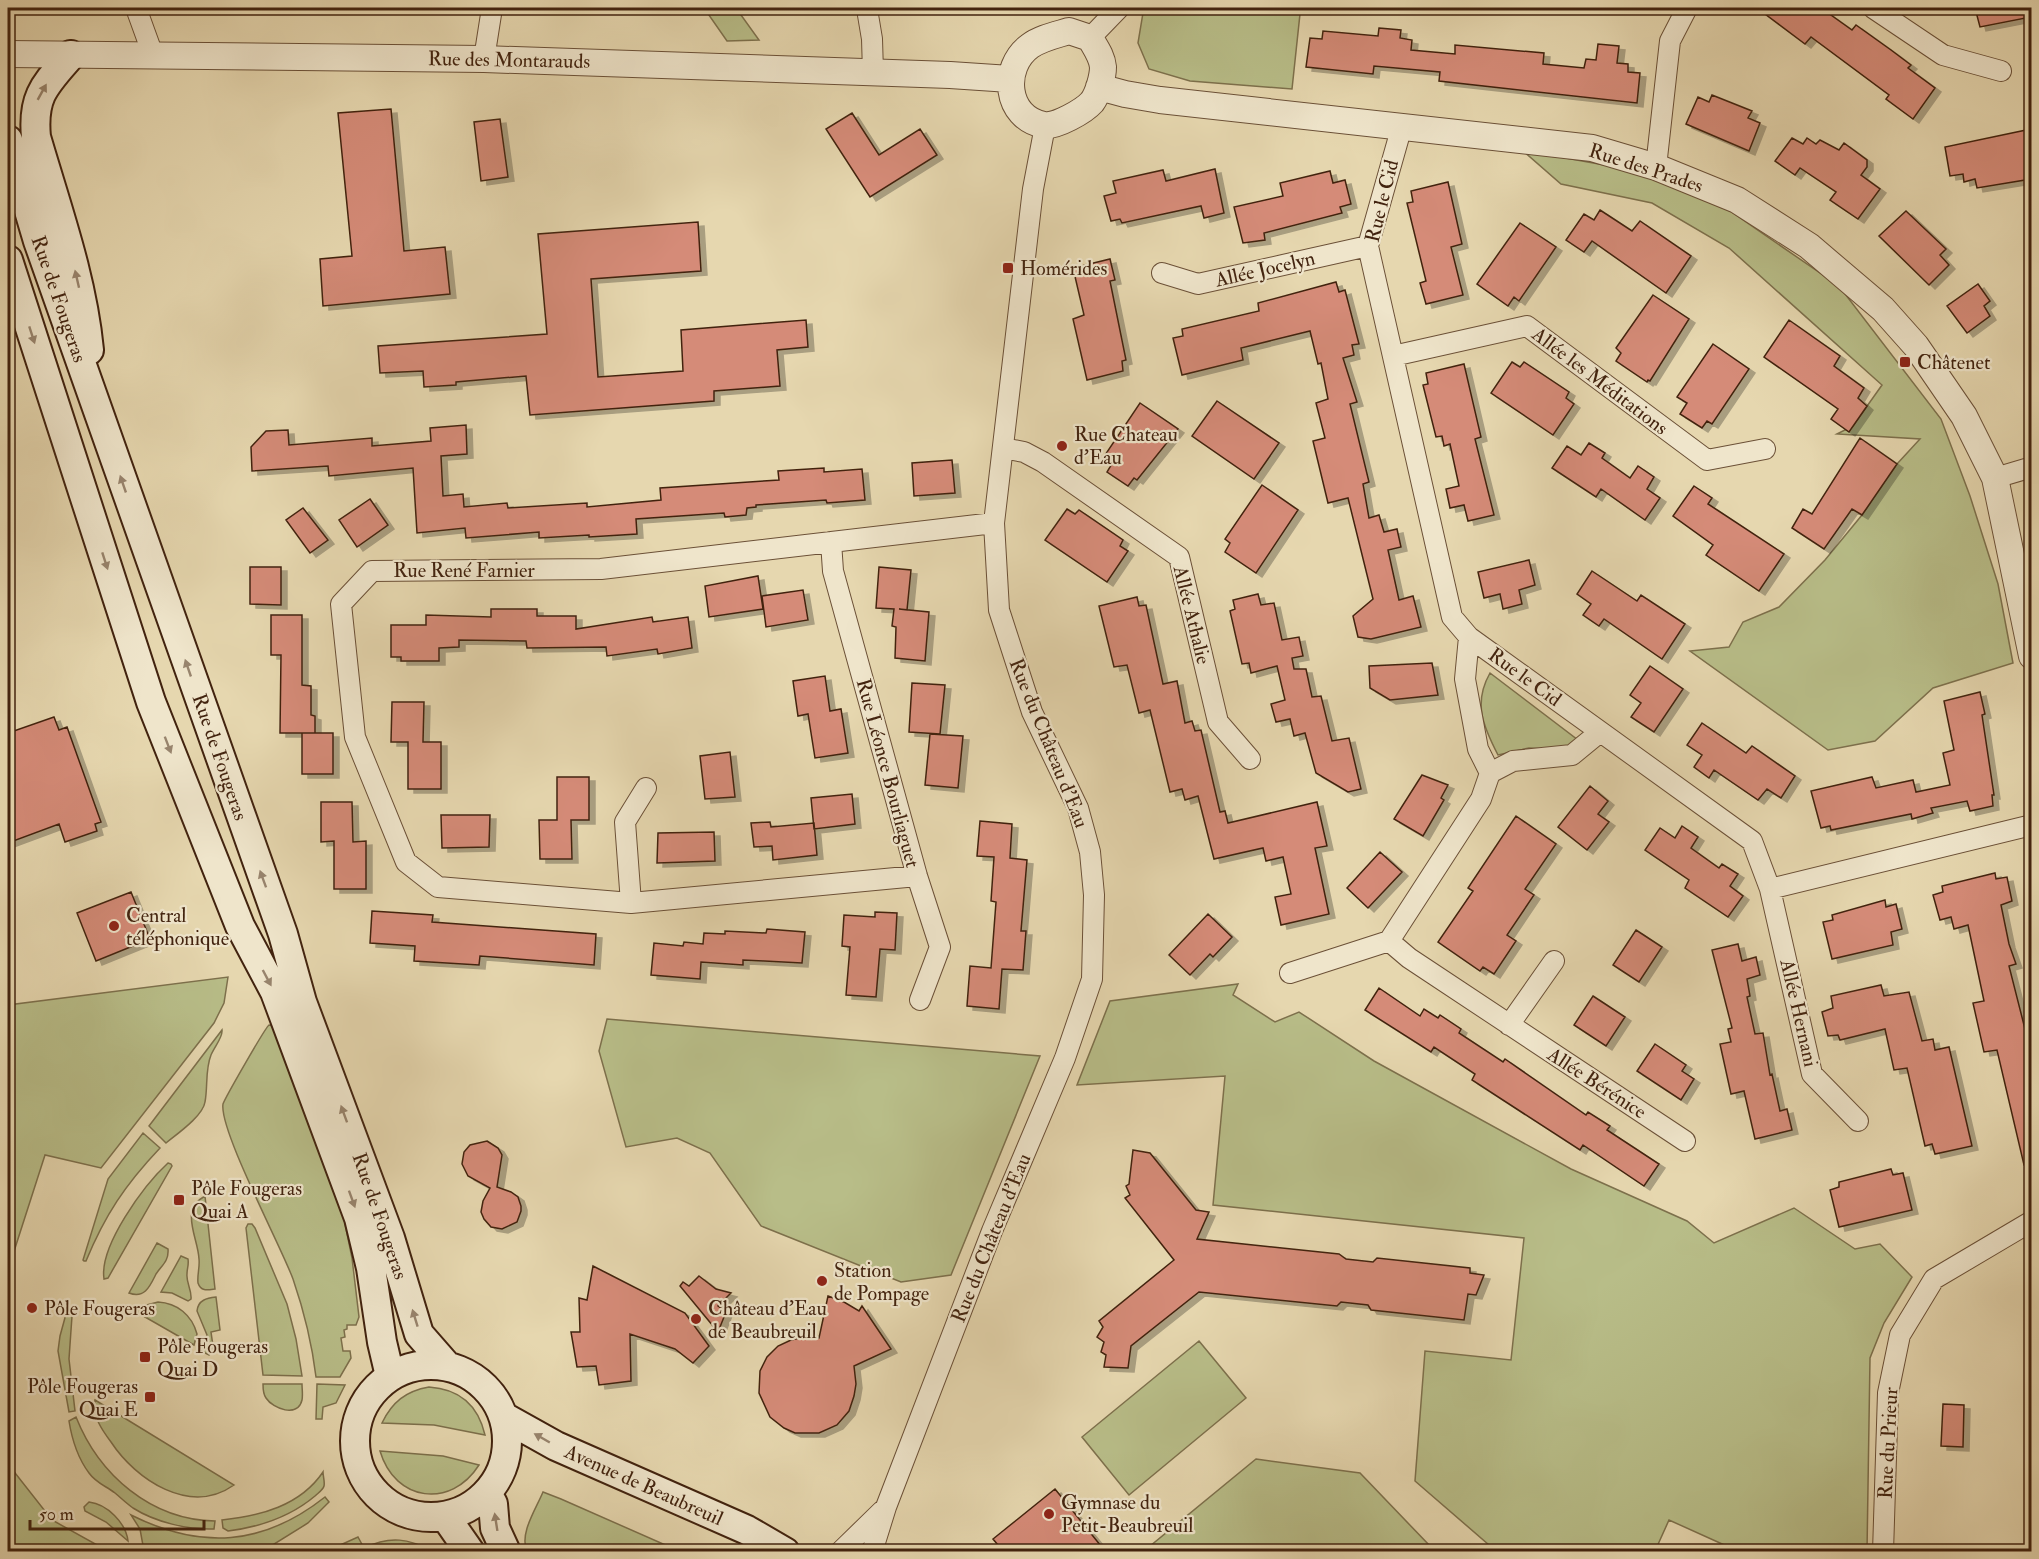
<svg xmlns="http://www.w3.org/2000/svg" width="2039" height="1559" viewBox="0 0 2039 1559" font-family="'IM FELL Double Pica',serif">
<defs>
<filter id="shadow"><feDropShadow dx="6" dy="4" stdDeviation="0" flood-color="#0004"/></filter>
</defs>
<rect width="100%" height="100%" fill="#e6d7af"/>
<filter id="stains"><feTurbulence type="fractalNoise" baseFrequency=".00333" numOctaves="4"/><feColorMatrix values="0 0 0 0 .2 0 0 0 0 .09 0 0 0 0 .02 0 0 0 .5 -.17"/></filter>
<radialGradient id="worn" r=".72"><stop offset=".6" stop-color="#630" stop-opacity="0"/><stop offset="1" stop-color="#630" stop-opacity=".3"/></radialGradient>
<path fill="#b8bd88" stroke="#7d704c" stroke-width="1.5" d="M704,8h32l23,32 -32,1z
M1149,8h161l-10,6 -8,75 -102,-8 -41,-12 -11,-26 5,-30z
M1522,150l110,20 98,41 109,75 102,133 29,77 28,88 15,79 -80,25 -58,53 -47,9 -138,-99 39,-4 14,-25 36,-15 46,-47 37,-45 35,-51 23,-25 -83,-5 16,-8 29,-41 -153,-137 -77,-45 -91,-19z
M1490,673l88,67 -13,10 -36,-2 -31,7c-15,-29 -25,-52 -8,-82z
M228,977l-4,26 -10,20 -113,145 -56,-13 -37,115v-265z
M1238,984l-5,11 42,27 24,-10 75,49 197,108 116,52 27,22 80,-35 61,41 25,-5 32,33 -28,46 -14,35 -3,193h-137l1,-3 -62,-28 -14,31h-159l-81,-70 10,-130 86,9 13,-122 -311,-33 12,-129 -148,9 33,-84z
M607,1019l433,37 -89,219 -50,7 -140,-56 -51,-73 -33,-15 -51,9 -27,-96z
M269,1025l4,1 70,188 9,44 7,59 -3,8h-9v4l-3,1 1,7 -4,1 2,13h7l1,7 -11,19h-24c-4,-33 -12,-66 -23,-98 -12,-33 -74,-149 -70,-175 2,-6 42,-76 46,-79z
M222,1030c1,7 -7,16 -11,25 -6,15 -3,31 -6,47 -2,14 -28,32 -39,41l-17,-17z
M143,1133l17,15c-35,37 -55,67 -74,113h-2l-1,-1 25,-81z
M168,1163l3,1 1,2 -64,112 -4,1c-5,-33 40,-94 64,-116z
M205,1196l10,93c-7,1 -14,3 -17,-6 -1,-8 2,-16 1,-24 -1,-22 -20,-49 6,-63z
M248,1224h4l3,4 32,76 9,35 6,37 -39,-1 -17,-147z
M157,1243l11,6c1,12 -6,16 -12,25 -6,12 -11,25 -27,19z
M181,1256l7,3c1,6 -1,9 -1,15 -1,9 5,16 4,25l-3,2 -16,-8 -11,-1z
M216,1297l4,33 -9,2 2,14 -4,9 -8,-4 6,-16 -10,-24c1,-11 10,-13 19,-14z
M158,1302c19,1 34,13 39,32l-3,11 -63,-36z
M66,1314l6,2 -3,43 6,52 -6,1 -11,-61 2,-15z
M1199,1341l47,57 -117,97 -47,-58z
M263,1384h39c0,5 1,11 0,16 -4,18 -29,9 -36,-2 -3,-4 -3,-9 -3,-14z
M317,1384l28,1 -9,18 -13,4 -1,12h-6z
M429,1387c31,2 49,18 56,48l-51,-10 -52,-2c10,-21 24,-32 47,-36z
M95,1400l139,85c-44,31 -98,-5 -123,-43 -9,-12 -19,-26 -16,-42z
M76,1417c23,58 75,103 139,104l-1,8c-26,1 -59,-7 -81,-21 -7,-5 -12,-10 -18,-15 -9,-7 -19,-10 -26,-20 -12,-16 -17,-33 -20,-52z
M380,1451l63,5 36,9c-28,44 -84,37 -99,-14z
M1256,1459l104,14 70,73 -7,6 -279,-1z
M8,1464l44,56 56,31h-100z
M323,1472c0,4 2,10 1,14 -1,4 -6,7 -9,10 -25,21 -55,31 -87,35l-5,-3 -1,-8c38,-4 78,-14 101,-48z
M543,1492l18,7 118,52h-152c-8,-17 9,-42 16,-59z
M325,1497l4,5 -21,21 -45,28h-119l-4,-22 -9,-14c70,35 132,31 194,-18z
M89,1502c18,2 37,21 39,39l-22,-19 -21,-11 -1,-4z
M358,1537l6,11c27,-13 44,-9 70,3h-107z"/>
<path fill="#d58b78" stroke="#42230f" stroke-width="1.5" filter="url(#shadow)" d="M1757,8h64l31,22 4,-5 35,25 20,15 -3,3 27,20 -22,31 -27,-20 3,-4 -78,-58 -6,7z
M1975,8h56v9l-51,10z
M1379,28l22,2 -1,8 12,2 -1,10 44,4v-9l89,8 -1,11 41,4 2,-9 10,1 2,-16 21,2 -2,17 11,1v8l12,1 -3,30 -198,-22 1,-9 -66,-6 -1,8 -67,-7 4,-29 12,1 1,-8 55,5z
M1712,95l40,16 -4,7 12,5 -11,28 -63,-27 12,-27 11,5z
M391,109l13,142 41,-4 5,47 -127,12 -3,-47 32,-3 -14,-143z
M852,113l27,42 41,-26 17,26 -67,42 -44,-68z
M500,119l8,58 -27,4 -7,-59z
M2031,129v50l-54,9 -2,-9 -11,3 -1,-8 -13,2 -5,-29z
M1792,138l11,6 4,-6 9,6 4,-4 19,10 5,-7 23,17v7l-6,8 19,14 -22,30 -28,-19 6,-8 -36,-24 -5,7 -20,-14z
M1215,169l9,44 -20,5 -3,-12 -79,17 -2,-4 -9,2 -7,-25 12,-3 -3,-12 50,-11 3,11z
M1330,171l3,12 12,-3 6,24 -11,3 2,6 -78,20 1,7 -22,3 -9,-36 49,-11 -3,-13z
M1448,182l14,62 -11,3 12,48 -37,9 -6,-21 6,-2 -19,-78 6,-1 -2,-11z
M1600,210l32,21 8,-10 51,35 -25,37 -74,-52 -8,11 -18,-12 18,-26 10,6z
M1906,211l40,38 -6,6 9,10 -20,20 -50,-49z
M698,222l3,49 -110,8 7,98 85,-6 -2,-41 125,-10 2,27 -31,3 3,36 -66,5v10l-184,14 -4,-39 -70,6v3l-32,2 -1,-16 -43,2 -2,-27 169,-12 -9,-100z
M1520,223l36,24 -37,54 -5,-4 -6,9 -31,-22z
M1110,259l5,21 -5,1 16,79 -4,1 1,10 -36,9 -14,-61 11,-4 -11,-47z
M1336,282l3,10 6,-2 14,54 -7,1 2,10 -11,3 14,44 -7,2 19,78 -6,2 6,34 10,-3 5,17 13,-3 4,18 -13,3 11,50 14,-4 8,31 -50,12 -13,-2 -5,-21 20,-17 -25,-101 -20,5 -15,-62 12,-3 -9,-35 12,-4 -7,-36 -3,1 -8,-33 -69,17 2,12 -61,15 -9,-37 10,-2 -1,-7 77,-18 -1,-8z
M1978,284l12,17 -6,5 6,10 -23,17 -20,-27z
M1653,295l36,24 -39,62 -2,-1 -1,2 -31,-21 5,-8 -5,-5z
M1789,320l51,36 -6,10 30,22 -6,10 9,8 -18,26 -18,-13 7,-10 -74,-52z
M1713,344l36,25 -37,55 -5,-3 -5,7 -22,-14 7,-11 -10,-6z
M1512,362l8,5 4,-5 45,30 -3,6 8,6 -21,31 -62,-42z
M1464,364l17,73 -6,2 19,76 -26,6 -4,-16 -14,3 -4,-19 13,-3 -9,-42 -6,2 -2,-10 -6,1 -13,-52 5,-1 -2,-11z
M1217,401l62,42 -25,36 -62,-43z
M1140,403l38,26 -41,51 -3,-2 -6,8 -21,-14 6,-10 -8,-7z
M466,425l1,29 -26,2 2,40 20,-2 1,13 43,-4 1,5 79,-5v4l74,-7 -1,-12 119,-8 -1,-9 46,-3v4l38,-3 3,31 -38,3 -1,-3 -70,5v2l-9,1 -1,7 -21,2 -1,-4 -88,6 1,15 -48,3v-2l-50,3v-6l-73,6 -1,-10 -48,5 -4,-65 -84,8 -1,-10 -76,5 -1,-24 15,-16 22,-1 1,15 83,-7v8l59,-5 -1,-13z
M1860,438l37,26 -35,51 -10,-6 -28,40 -32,-21 11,-19 9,5z
M1589,443l16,10 -3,5 28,20 8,-12 16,11 -7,12 13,9 -15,22 -44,-31 -5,8 -44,-29 15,-22 14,9z
M952,460l3,33 -41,3 -2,-33z
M1262,485l36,25 -42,63 -31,-21 5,-9 -5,-4z
M1694,486l18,12 -4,6 76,50 -25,37 -53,-36 7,-10 -40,-29z
M370,499l18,26 -31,22 -18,-27z
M303,508l25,32 -18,13 -24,-33z
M1067,509l8,5 4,-4 44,30 -3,6 8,5 -21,31 -62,-42z
M1529,560l6,25 -16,5 3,14 -19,5 -3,-15 -16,4 -6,-26z
M250,567h31v38l-31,-1z
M879,567l32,3 -4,40 -8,-1 30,3 -4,49 -30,-3 1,-31 -4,-1 2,-17 -18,-1z
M1592,571l45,30 4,-6 44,29 -23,35 -58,-40 -5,7 -16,-11 8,-11 -14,-10z
M758,576l5,33 -54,8 -4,-31z
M803,590l5,30 -42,7 -4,-31z
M1258,594l3,11 13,-2 8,37 17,-3 4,19 -11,2 2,11h12l6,28 9,-1 11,45 17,-3 12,51 -13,3 -32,-19 -11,-40 -11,3 -4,-17 -14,3 -5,-18 14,-4 -8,-34 -26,7 -2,-10 -7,1 -12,-53 5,-2 -2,-9z
M1137,597l2,9 7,-1 17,79 14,-3 8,42 7,-2 3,10 6,-1 19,82 5,-1 3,12 89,-21 10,44 -12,2 14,66 -48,11 -6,-28 16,-3 -8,-37 -17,4 -3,-13 -49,11 -16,-63 -13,4 -3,-11 -12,3 -20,-82 -11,3 -12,-48 -13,2 -15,-61z
M491,609h46v7h39v13l76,-12 1,5 35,-5 4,31 -34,6 -1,-5 -50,7 -1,-9 -79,1 -1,-7 -67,-1v7l-20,1v13h-38v-4h-10v-32h35v-10l65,2z
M271,615h31v70l9,1v29l4,1v17h-35l1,-78h-10z
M1432,663l6,32 -48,5 -20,-12 -1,-22z
M1650,666l33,23 -29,43 -23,-15 10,-14 -11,-8z
M825,676l5,35 11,-2 7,44 -33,5 -7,-44 -10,2 -5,-35z
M912,683l33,2 -5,49 -31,-2z
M1980,692l5,22 -3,1 12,80h-2l1,11 -23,5 -3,-10 -36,7 2,5 -21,6 -1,-5 -80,16 -1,-4 -9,2 -10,-37 61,-14 4,11 37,-8 3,12 34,-7 -7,-32 11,-3 -10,-49z
M392,702h32l-1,40h18v47h-33v-47h-17z
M54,717l5,13 8,-3 34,95 -6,2 2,7 -32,11 -6,-18 -51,19v-110z
M1702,723l44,30 6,-7 43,30 -14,22 -14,-9 -9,11 -44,-30 -5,8 -15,-11 8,-12 -15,-10z
M302,733h31v41h-31z
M930,734l33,2 -5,52 -33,-3z
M730,752l5,45 -30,2 -5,-43z
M1422,775l26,10 -7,13 3,2 -21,36 -29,-17z
M557,777h32v43h-18l1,39h-32l-1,-39h18z
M1590,786l18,15 -10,13 11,8 -22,28 -29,-23z
M852,794l3,30 -41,5 -3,-31z
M321,802h31l1,40 13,-1v48h-32v-48l-13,1z
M441,815h49l-1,32 -47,1z
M1516,816l40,28 -31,45 9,6 -27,40 9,6 -22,33 -11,-7 -3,4 -42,-29 35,-51 -5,-3z
M980,821l32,3 -2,34 17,2 -6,71h5l-3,39 -21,-1 -3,40 -32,-3 3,-40 21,2 5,-66 -5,-1 3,-44 -17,-1z
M770,822l1,5 43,-4 3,32 -44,5 -1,-14 -18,1 -3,-24z
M1682,826l16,11 -7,11 28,20 3,-4 16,10 -8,12 13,10 -15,21 -43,-29 4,-8 -44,-30 15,-22 15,10z
M714,832l1,29 -58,2 1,-30z
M1380,852l22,20 -34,36 -21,-20z
M1995,873l1,6 11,-2 5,24 -11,4 8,39 7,20 -7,2 16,63 6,39v96l-7,1 -27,-115 -13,2 -11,-49 11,-2 -16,-76 -14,4 -3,-12 -11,3 -7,-25 10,-3 -1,-6z
M131,892l19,47 -54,22 -19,-48z
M1885,900l1,7 10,-3 6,25 -11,3 2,13 -61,14 -9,-37 10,-2 -1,-5z
M372,911l61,4 -1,7 164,12 -2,31 -114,-9 -1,9 -65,-4 1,-15 -45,-3z
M875,912l22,1 -2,37 -15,-1 -4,48 -30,-2 4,-48 -8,-1 2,-31 31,2z
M1208,914l24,23 -19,20 -3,-3 -20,21 -21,-20z
M767,929l38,3 -3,31 -59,-3v5l-42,-3 -1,17 -49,-4 3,-32 29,3 1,-4 19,2 1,-11 21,1v-3l41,2z
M1636,930l26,17 -23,35 -26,-17z
M1738,944l4,17 14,-4 4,18 -13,4 3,17 -3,1 8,37 8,-1 7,42 2,-1 8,37 7,-2 5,21 -37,9 -11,-48 -13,3 -11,-50 11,-2 -3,-13 4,-1 -20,-78z
M1881,985l3,11 25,-4 13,49 11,-2 2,11 14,-3 23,99 -37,8 -3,-10 -7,2 -18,-78 -13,2 -9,-41 -45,11 -2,-5 -10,1 -6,-24 11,-4 -2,-12z
M1379,988l41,28 4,-7 14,9 2,-3 21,14 -2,4 44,29 2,-3 81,56 2,-3 22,14 -3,4 52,34 -15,22 -61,-41 -3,5 -108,-70 3,-6 -41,-27 -3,5 -66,-42z
M1593,996l32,21 -19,29 -32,-21z
M1655,1044l31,21 -4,6 12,8 -13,21 -44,-29z
M487,1141l11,7 4,7 -5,32 14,5 7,5 3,9v5l-4,11 -15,7 -11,-2 -7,-8 -3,-7 2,-11 7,-13 -22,-12 -6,-12 2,-12 6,-7z
M1133,1150l17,3 46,57 13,2 -12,27 142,15 7,5 27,3 4,-4 93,10v5l14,2 -8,20 -8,-1 -4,26 -93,-10 -3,-5 -27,-3 -4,4 -138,-14 -68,54 -3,22 -24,-1 2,-12 -5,-3 3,-10 -7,-5 6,-10 -4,-6 75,-61 -49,-62 5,-3 -4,-9 3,-2z
M1891,1169l2,6 10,-2 9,37 -73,17 -9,-37 9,-3v-5z
M593,1266l92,47 24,33 -16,17 -18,-14 -45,-15 1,47 -32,4 -3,-19 -19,1 -6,-35h9l-1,-34 8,2z
M699,1276l17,13 15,4 -13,13 8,6 -8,20 -38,-46 3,-4 6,4z
M828,1296l16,6 15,9 3,-5 29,43 -37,17 2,18 -2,12 -5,15 -12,14 -18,8h-24l-11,-5 -14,-11 -11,-24 1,-22 7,-14 11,-11 13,-6 9,-2h19z
M1943,1404l21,1 -1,42 -22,-1z
M1055,1489l50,62h-102l-10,-12z"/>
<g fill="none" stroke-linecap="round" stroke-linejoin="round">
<defs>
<path id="minor" d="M136,8l17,47
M869,8l-2,1 5,30 1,33
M1873,8l70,47 58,16
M1090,38l29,-30
M484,59l8,-51
M1402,126l-34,120 84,371 17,20 283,204 18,48 262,-64
M1656,167l14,-126 17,-33
M1162,273l36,11 170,-38
M1393,356l134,-30 180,134 58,-11
M1003,448l21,4 19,10 136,95 39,165 32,37
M1995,478l37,-11
M831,542l2,29 84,305 23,71 -20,53
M1469,637l-4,42 13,70 12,24 -9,26 -92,142 20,17 276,183
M1490,773l23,-12 59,-6 28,-23
M917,876l-286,27 -193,-16 -32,-25 -51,-125 -14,-133 31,-33 229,-2 393,-46
M1770,889l42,185 46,47
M631,903l-6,-81 21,-34
M1290,973l99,-32
M1509,1025l45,-64
M840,1552l42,-41
M872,1552l14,-45 106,-276 73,-173 27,-79 2,-84 -4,-43 -12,-44 -46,-96 -33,-102 -5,-87 39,-334 12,-63
M1883,1552l5,-159 12,-58 34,-56 98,-58"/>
<path id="tertiary" d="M1069,31l21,7c5,9 12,18 13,29 0,10 -5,27 -11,35 -8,9 -36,25 -48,23 -39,-7 -43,-58 -14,-79 11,-8 26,-11 39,-15z
M8,54l476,5 466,16 60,4
M1099,87l26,7 35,6 432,48 64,19 81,33 72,46 74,63 33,37 48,70 31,62 37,178"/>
<path id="secondary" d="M71,55c-25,29 -39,40 -35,82 20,69 46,140 53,213
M8,140l30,101 245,693 19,68 88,236 29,96 28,32
M8,260l143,442 89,224 35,66 84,226 12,50 11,74 8,34
M355 1441a76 76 0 1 1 152 0a76 76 0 1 1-152 0Z
M504,1417l52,29 191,84 38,22
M487,1493l6,11 2,24 11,24
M445,1516l25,36"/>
</defs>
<use href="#minor" stroke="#6b5037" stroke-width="22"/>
<use href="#tertiary" stroke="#6b5037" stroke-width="28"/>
<use href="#secondary" stroke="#42230f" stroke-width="32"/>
<use href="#minor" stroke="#efe5cb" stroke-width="20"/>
<use href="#tertiary" stroke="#efe5cb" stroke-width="26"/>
<use href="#secondary" stroke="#efe5cb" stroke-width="28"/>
</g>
<defs><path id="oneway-solid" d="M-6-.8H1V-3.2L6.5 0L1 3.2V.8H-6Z" transform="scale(1.5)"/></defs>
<g fill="#98846d">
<use href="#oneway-solid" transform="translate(42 92) rotate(-61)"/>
<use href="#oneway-solid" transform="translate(77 279) rotate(-103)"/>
<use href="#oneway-solid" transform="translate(32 335) rotate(72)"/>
<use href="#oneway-solid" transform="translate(123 484) rotate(-109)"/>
<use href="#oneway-solid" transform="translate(105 561) rotate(72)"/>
<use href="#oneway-solid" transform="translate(188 668) rotate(-109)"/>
<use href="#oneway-solid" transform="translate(168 745) rotate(69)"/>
<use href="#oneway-solid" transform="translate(263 879) rotate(-110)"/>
<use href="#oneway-solid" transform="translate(267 978) rotate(62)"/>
<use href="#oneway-solid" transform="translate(344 1114) rotate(-110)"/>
<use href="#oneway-solid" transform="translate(352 1199) rotate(70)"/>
<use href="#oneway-solid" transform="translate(415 1318) rotate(-107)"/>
<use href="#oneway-solid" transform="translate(542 1438) rotate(-150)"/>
<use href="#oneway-solid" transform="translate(496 1522) rotate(-99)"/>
</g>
<g fill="#8f2418" stroke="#efe5cb" stroke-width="2">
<rect x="1002" y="262" width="12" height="12" rx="3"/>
<rect x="1899" y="356" width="12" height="12" rx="3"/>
<circle cx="1062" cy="446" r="6"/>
<circle cx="114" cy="926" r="6"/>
<rect x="173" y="1194" width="12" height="12" rx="3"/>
<circle cx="822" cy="1281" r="6"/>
<circle cx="32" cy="1308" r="6"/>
<circle cx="696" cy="1319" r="6"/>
<rect x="139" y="1351" width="12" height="12" rx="3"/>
<rect x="144" y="1391" width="12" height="12" rx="3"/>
<circle cx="1049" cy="1514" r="6"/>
</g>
<g text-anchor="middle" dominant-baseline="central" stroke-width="4.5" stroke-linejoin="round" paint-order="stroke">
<g font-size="20" fill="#42230f" stroke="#efe5cb">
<text transform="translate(509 60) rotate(1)">Rue des Montarauds</text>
<text transform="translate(1646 168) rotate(18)">Rue des Prades</text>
<text transform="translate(1382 201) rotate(-76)">Rue le Cid</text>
<text transform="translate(1265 269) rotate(-13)">Allée Jocelyn</text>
<text transform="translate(59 299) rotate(71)">Rue de Fougeras</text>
<text transform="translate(1600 381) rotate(37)">Allée les Méditations</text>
<text x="464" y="570">Rue René Farnier</text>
<text transform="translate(1192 615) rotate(76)">Allée Athalie</text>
<text transform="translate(1525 677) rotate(36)">Rue le Cid</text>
<text transform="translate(1049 743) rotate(68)">Rue du Château d'Eau</text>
<text transform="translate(220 757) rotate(71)">Rue de Fougeras</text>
<text transform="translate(888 773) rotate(75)">Rue Léonce Bourliaguet</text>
<text transform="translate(1799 1013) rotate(77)">Allée Hernani</text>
<text transform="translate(1597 1083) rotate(33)">Allée Bérénice</text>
<text transform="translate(380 1216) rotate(71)">Rue de Fougeras</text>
<text transform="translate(991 1238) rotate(-68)">Rue du Château d'Eau</text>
<text transform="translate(1888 1443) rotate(-87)">Rue du Prieur</text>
<text transform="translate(644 1485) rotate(24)">Avenue de Beaubreuil</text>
</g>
<g font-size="20" fill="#42230f" stroke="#efe5cb" text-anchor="start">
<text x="1020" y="268">Homérides</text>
<text x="1917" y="362">Châtenet</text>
<text x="1074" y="434">Rue Chateau<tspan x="1074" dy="23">d'Eau</tspan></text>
<text x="126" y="915">Central<tspan x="126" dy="23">téléphonique</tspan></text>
<text x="191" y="1188">Pôle Fougeras<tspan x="191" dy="23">Quai A</tspan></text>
<text x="834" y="1270">Station<tspan x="834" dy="23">de Pompage</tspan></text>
<text x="44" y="1308">Pôle Fougeras</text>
<text x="708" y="1308">Château d'Eau<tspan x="708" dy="23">de Beaubreuil</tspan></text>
<text x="157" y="1346">Pôle Fougeras<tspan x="157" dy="23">Quai D</tspan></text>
<text x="138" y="1386" text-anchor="end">Pôle Fougeras<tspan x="138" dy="23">Quai E</tspan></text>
<text x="1061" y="1502">Gymnase du<tspan x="1061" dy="23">Petit-Beaubreuil</tspan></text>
</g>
</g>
<rect width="2039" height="1559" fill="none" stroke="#e6d7af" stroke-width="30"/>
<rect x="9" y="9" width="2021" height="1541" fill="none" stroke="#42230f" stroke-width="3"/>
<rect x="15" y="15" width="2009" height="1529" fill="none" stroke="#42230f" stroke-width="1.5"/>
<path d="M30 1520v9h174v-9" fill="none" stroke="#42230f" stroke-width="3"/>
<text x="39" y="1520" font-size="18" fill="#42230f" stroke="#efe5cb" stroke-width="4.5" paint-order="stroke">50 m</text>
<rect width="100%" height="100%" filter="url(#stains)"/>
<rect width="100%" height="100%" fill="url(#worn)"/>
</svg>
